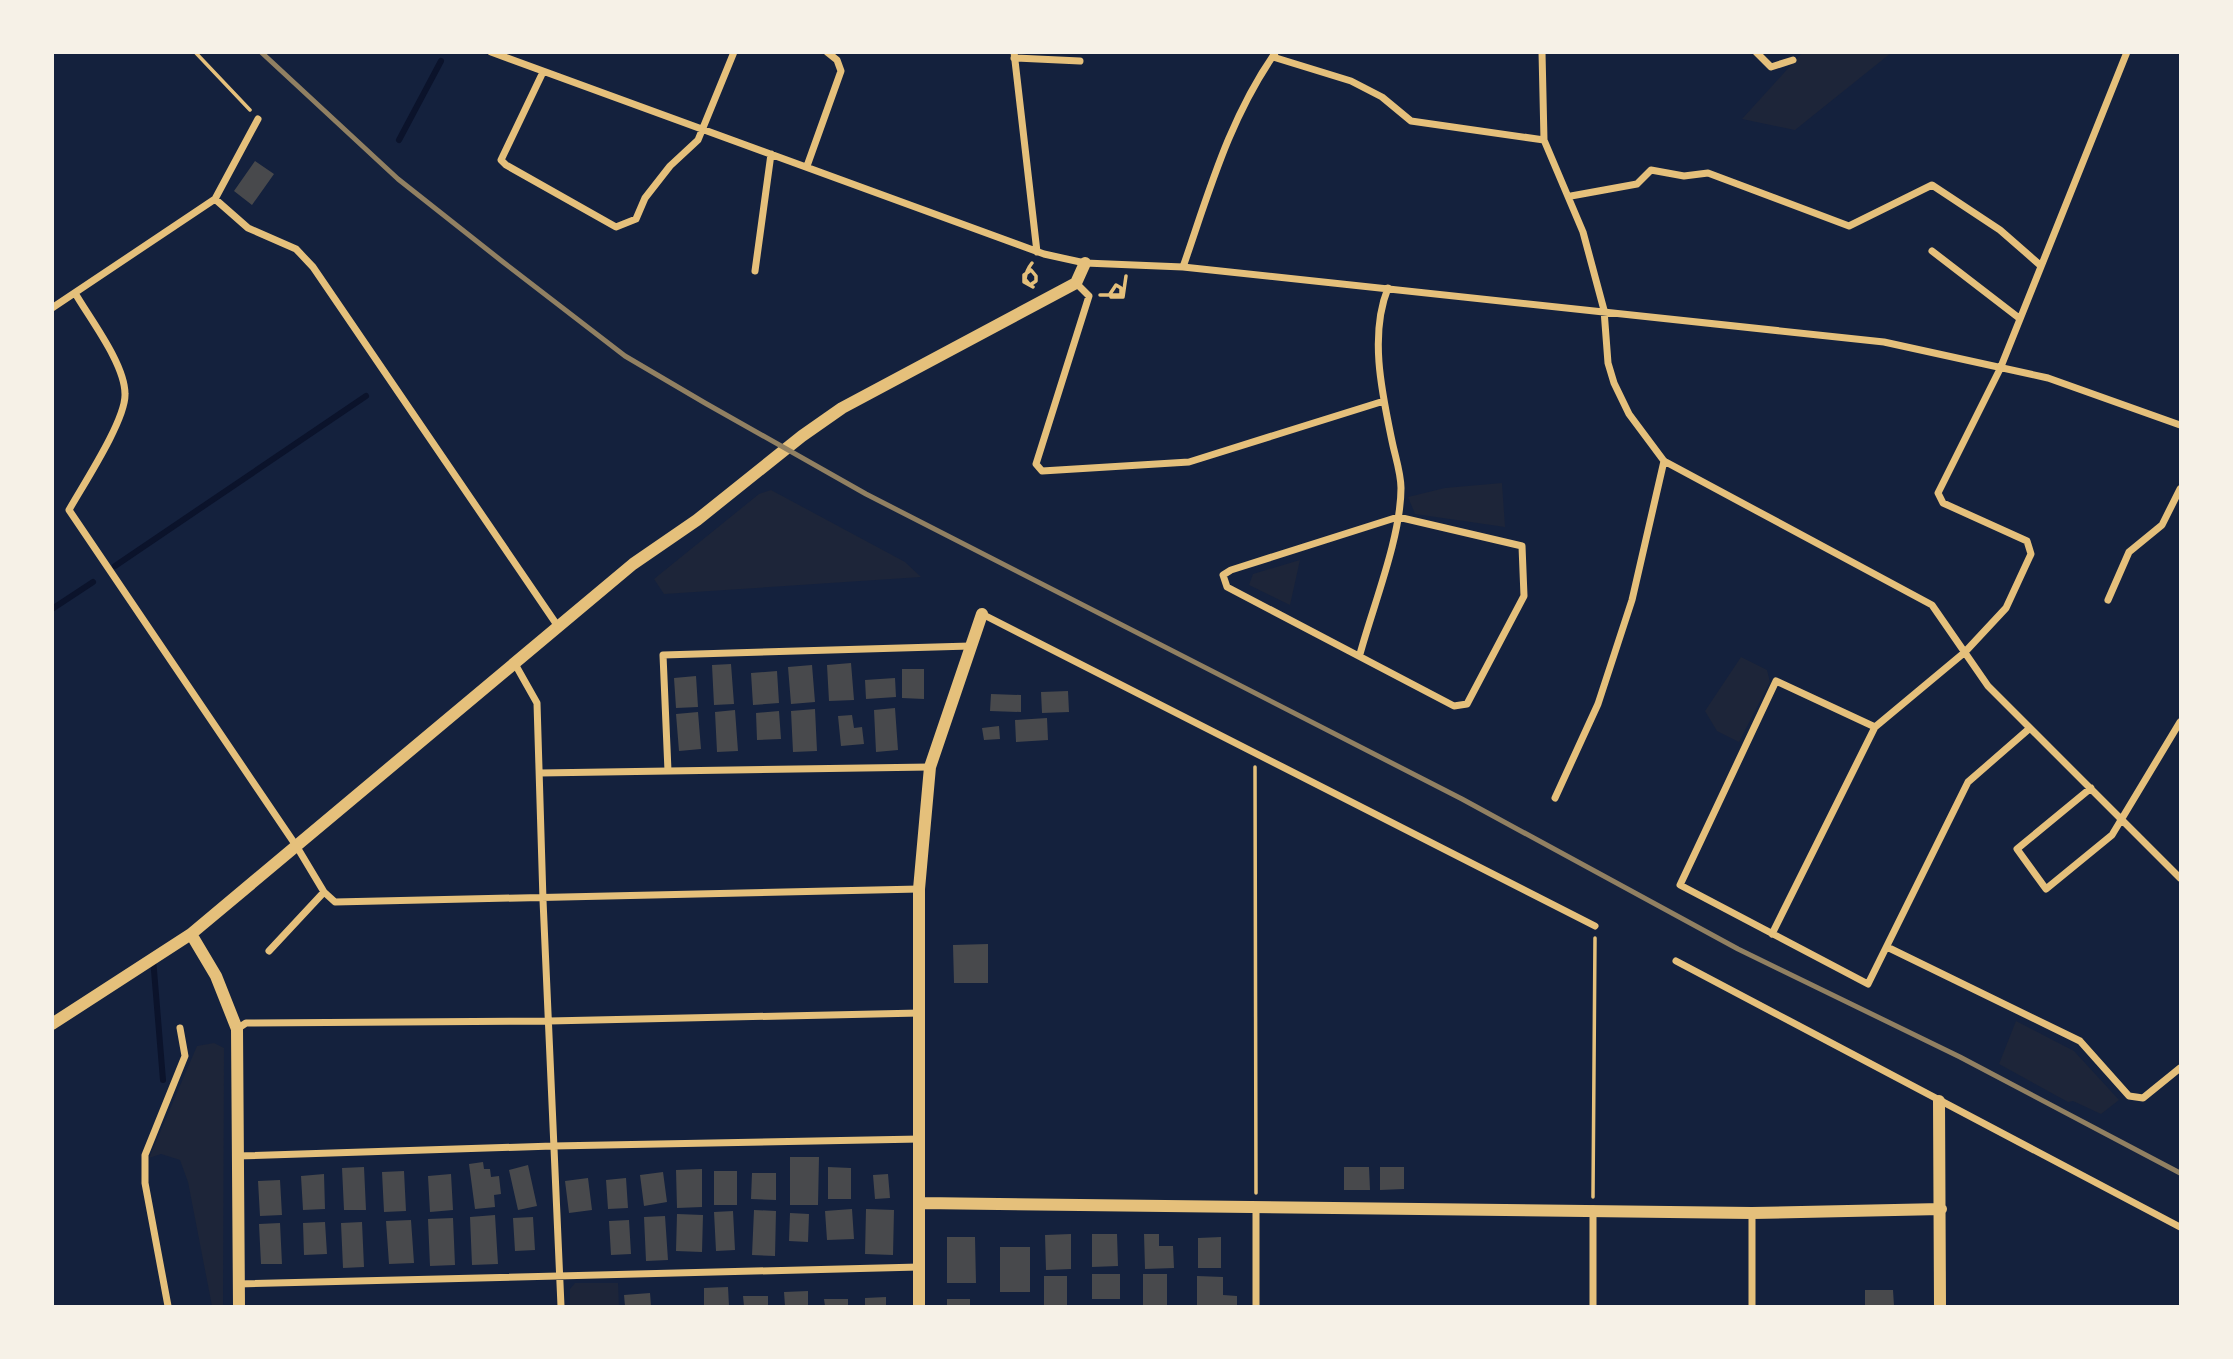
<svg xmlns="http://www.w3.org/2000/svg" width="2233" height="1359" viewBox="0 0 2233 1359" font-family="Literata,serif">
<rect width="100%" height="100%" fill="#14213d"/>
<path fill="#1d2539" d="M1802,53h89l-96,77 -53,-11z
M1502,483l3,44 -90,-13 -7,-17 37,-9z
M771,490l134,72 16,15 -257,17 -10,-15 105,-85z
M1300,560l-10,45 -41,-20 4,-11z
M1741,657l26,13 3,12 -31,60 -22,-11 -12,-20z
M2016,1021l58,30 45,49 -18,14 -28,-13 -5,1 -69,-38z
M214,1043l10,5 -1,258h-11l-24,-124 -8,-22 -19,-6 -12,4 48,-112z
M575,1283h43l1,23h-49v-17z"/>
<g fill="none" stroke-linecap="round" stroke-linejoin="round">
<path stroke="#0b132b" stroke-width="6" d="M399,140l42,-79
M115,566l251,-170
M52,609l41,-27
M153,958l10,122"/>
</g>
<path fill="#48494c" d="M255,161l19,13 -22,31 -18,-14z
M851,663l3,37 -25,1 -2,-36z
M731,664l3,40 -20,1 -2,-40z
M812,665l3,37 -24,2 -3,-37z
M902,669h22v30l-22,-1z
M777,671l2,32 -26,2 -2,-32z
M696,676l2,31 -22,1 -2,-30z
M895,678l1,19 -30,2 -1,-19z
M1068,691l1,21 -27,1 -1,-21z
M991,694l30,1v17l-31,-1z
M895,708l3,42 -22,2 -2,-42z
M815,709l2,42 -24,1 -2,-41z
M735,710l3,41 -21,1 -2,-40z
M779,711l2,28 -24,1 -1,-27z
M698,712l3,37 -22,2 -3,-37z
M852,715l2,13 8,-1 2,17 -23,2 -3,-30z
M1047,718l1,22 -32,2 -1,-22z
M999,726l1,13 -16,1 -2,-12z
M988,944v39h-34l-1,-38z
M790,1157h29l-1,48h-28z
M483,1162l1,7h6l1,8 8,-1 2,18 -7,1 1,12 -20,2 -6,-45z
M528,1165l9,41 -19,4 -9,-40z
M364,1167l2,43h-22l-2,-42z
M828,1167l23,1v31h-23z
M1344,1167h25l1,23h-26z
M1380,1167h24v22l-24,1z
M702,1169v38l-25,1 -1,-38z
M404,1171l2,40 -22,1 -2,-40z
M714,1171h23v34h-23z
M663,1172l4,30 -23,4 -4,-31z
M752,1173h24v27l-25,-1z
M324,1174l1,35 -22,1 -2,-34z
M451,1174l2,36 -23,2 -2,-36z
M888,1174l2,24 -15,1 -2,-24z
M588,1178l4,32 -23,3 -4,-32z
M626,1178l2,30 -20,1 -2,-29z
M280,1180l2,35 -22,1 -2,-35z
M852,1209l2,30 -27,1 -2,-29z
M866,1209l28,1 -1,45 -28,-1z
M754,1210l22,1 -1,45 -23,-1z
M733,1211l2,39 -19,1 -2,-39z
M790,1213l19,1 -1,28 -19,-1z
M677,1214l26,1 -1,37 -26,-1z
M495,1215l3,49 -26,1 -2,-48z
M665,1216l3,44 -22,1 -2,-44z
M533,1217l2,33 -20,1 -2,-33z
M453,1218l2,47 -25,1 -2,-47z
M411,1220l3,43 -25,1 -3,-43z
M629,1220l2,34 -20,1 -2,-34z
M325,1222l2,32 -23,1 -1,-32z
M362,1222l2,45 -21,1 -2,-45z
M280,1223l2,41h-21l-2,-40z
M1071,1234v35l-25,1 -1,-35z
M1092,1234h25l1,32 -26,1z
M1144,1234h15v12h14l1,22 -29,1z
M947,1237h28l1,46h-29z
M1221,1237v31h-23v-30z
M1000,1247h30v45h-30z
M1092,1274h28v25h-28z
M1143,1274h24v32h-24z
M1044,1276h23v30h-23z
M1197,1276l26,1v18l14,1v10h-40z
M728,1287l1,19h-25v-18z
M1865,1290h28l1,16h-29z
M808,1291v15h-23l-1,-14z
M650,1293l1,13h-26l-1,-11z
M743,1296h25v10h-24z
M886,1297v9h-21v-8z
M824,1299h24v7h-23z
M947,1299h23v7h-23z"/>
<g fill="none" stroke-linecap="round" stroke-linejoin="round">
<path stroke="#e5c07b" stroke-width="3.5" d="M195,52l55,58
M1032,263c-4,5 -6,9 -7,16l5,6 6,-4v-5l-5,-6 -7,5v7l9,5
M1100,295h21v-7l-5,-3 -6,9 1,3h12l3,-21
M1255,767l1,426
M1593,1197l2,-259"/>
<path stroke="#e5c07b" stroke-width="7" d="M491,52l553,202 41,9 98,4 701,75 164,36 132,47
M1014,52l23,200
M1542,52l2,88 39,92 21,78 4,53 6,20 15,31 35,47 268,144 56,81 192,192
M1756,52l15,15 22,-7
M1273,57l78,24 31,16 29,24 133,19
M1014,58l66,3
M543,72l-42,88 5,5 110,62 20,-8 9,-21 25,-32 28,-26 36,-88
M807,166l34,-95 -4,-11 -10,-8
M1571,196l66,-12 14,-14 33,6 24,-3 141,53 83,-41 68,45 40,35
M215,199l33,29 48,21 17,18 244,358
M1932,251l87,67
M1183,267c26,-75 46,-148 92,-214
M755,271l16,-117
M1076,283l13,13 -53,168 6,7 147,-9 195,-61
M75,293c15,26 50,71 50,101 1,26 -42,91 -56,116l228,337 27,45 11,10 584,-13
M52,308l163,-109 43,-80
M1398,517l124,29 2,50 -57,108 -13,2 -227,-119 -4,-12 8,-5z
M2108,600l21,-48 33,-27 18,-36
M982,614l613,312
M1360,654c13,-48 41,-117 41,-166 0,-15 -6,-32 -9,-47 -10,-48 -23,-106 -4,-153
M515,664l22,39 6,197 18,406
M1875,727l-99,-46 -96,204 188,99 100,-202 62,-54
M668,771l-5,-116 307,-9
M540,773l390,-6
M2091,788l-74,61 29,40 66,-54 68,-113
M1555,798l43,-94 34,-104 32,-139
M1772,934l103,-207 90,-75 41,-44 25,-54 -4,-13 -84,-38 -5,-10 62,-124 127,-317
M1887,947l193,94 49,55 14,2 37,-30
M269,951l55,-59
M1676,961l504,266
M237,1029l9,-6 303,-2 371,-8
M237,1156l316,-10 367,-7
M1256,1206v100
M1752,1213v93
M238,1284l681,-17
M168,1306l-23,-123v-28l40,-99 -5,-28
M1593,1306v-97"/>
<path stroke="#e5c07b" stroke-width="12" d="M191,934l25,42 21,53 2,277
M52,1024l139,-90 442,-370 64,-44 105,-84 40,-28 234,-125 9,-20
M1939,1101l1,205
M921,1203l831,10 189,-4
M919,1306v-417l11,-122 52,-153"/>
<path stroke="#918062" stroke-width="5" d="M261,52l137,127 105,83 122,94 80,47 161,91 596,305 276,150 222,108 220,116"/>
</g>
<rect width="2233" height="1359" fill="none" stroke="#f6f1e7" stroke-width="108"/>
</svg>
